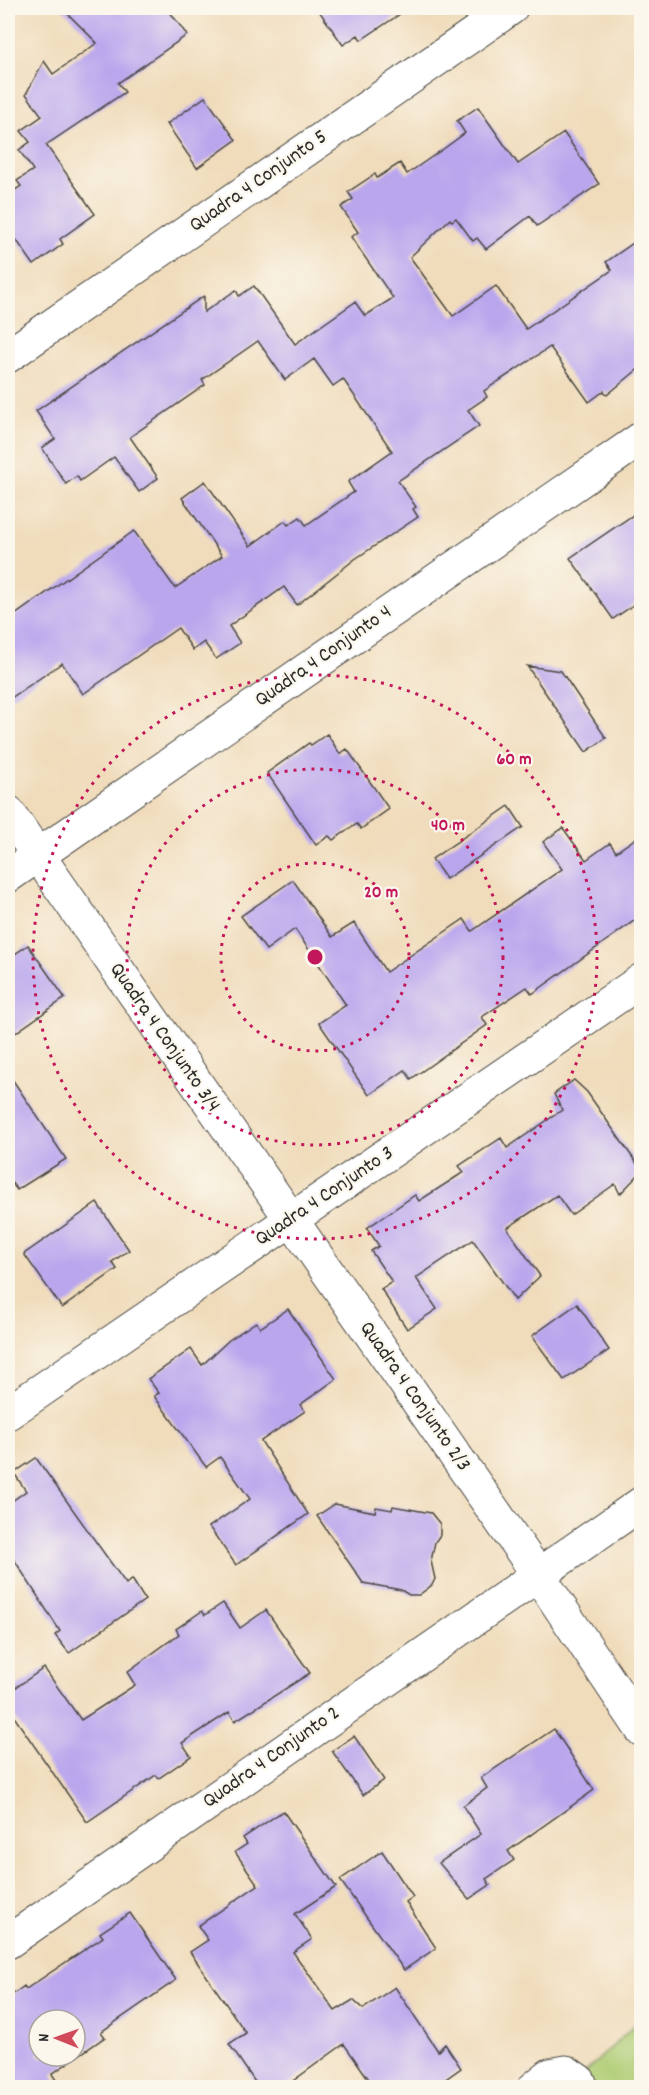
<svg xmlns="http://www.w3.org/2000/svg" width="649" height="2095" viewBox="0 0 649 2095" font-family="Dekko,sans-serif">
<rect width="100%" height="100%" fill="#fbf7ec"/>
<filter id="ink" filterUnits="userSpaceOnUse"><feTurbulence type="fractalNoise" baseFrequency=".0167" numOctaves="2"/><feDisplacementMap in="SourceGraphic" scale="12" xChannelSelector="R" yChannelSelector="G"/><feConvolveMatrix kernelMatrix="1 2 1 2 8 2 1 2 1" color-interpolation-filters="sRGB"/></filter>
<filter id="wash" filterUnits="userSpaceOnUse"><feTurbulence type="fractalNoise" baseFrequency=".008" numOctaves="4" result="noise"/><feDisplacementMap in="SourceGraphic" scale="24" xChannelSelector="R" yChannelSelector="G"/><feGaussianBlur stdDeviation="1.35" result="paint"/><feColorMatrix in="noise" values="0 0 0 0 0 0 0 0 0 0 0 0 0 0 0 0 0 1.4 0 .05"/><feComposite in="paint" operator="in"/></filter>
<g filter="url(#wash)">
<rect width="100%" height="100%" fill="#f0dcbb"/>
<path fill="#afcd74" stroke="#6d7c50" stroke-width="1.5" d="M641,2019v68h-71z"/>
<g id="blocks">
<path fill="#b9a6ed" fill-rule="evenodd" d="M62,8h105l20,27 -69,48 7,9 -79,53 49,69 -35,25 3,5 -29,21 -26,-37v-33l13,-9 -4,-5 16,-11 -14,-20 11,-8 -9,-11 21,-15 -16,-22 18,-33 9,13 44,-31z
M317,8h92l-48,32 -3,-5 -15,10z
M205,97l31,43 -39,28 -30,-44z
M478,107l40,57 46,-31 35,51 -62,42 -7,-10 -44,33 -9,-11 -4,3 -17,-23 -4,3 -2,-2 -40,38 43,59 43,-30 30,43 86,-59 -6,-8 36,-25v129l-35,29 -3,-4 -15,11 -39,-55 -66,44 3,6 -19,13 11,16 -81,55 18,26 -3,2 5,8 -63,42 -58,46 -13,-18 -55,39 11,17 -24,16 -12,-17 -11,8 -15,-22 -95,66 -21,-31 -54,37v-80l126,-89 41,57 47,-32 -40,-58 23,-17 45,65 35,-25 3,4 12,-8 6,8 48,-33 -6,-10 44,-31 -49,-72 -10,7 -19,-27 -29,21 -27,-39 -56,39 3,5 -75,52 28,41 -19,14 -25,-35 -34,24 -3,-5 -11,8 -24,-36 13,-9 -19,-28 168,-115v16l32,-22 3,6 15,-10 41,58 60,-42 10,14 28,-18 -42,-61 7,-5 -17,-25 12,-8 -5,-7 27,-18 2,4 23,-15 7,11 39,-27 19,-14 -8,-12z
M642,509v90l-29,20 -43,-61z
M527,666l34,5 45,67 -20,14z
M327,734l13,20 7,-5 42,60 -28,20 -4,-5 -24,16 -4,-4 -13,9 -49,-72 42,-30 2,2z
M509,806l14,21 -77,52 -14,-20z
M563,828l23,32 24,-17 6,9 26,-18v81l-110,79 -5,-7 -45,30 5,8 -76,54 -6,-9 -36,25 -50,-72 27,-18 -51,-76 -29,21 -25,-34 52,-36 39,57 22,-14 32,49 78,-53 8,12 90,-62 -19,-27z
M28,945l37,53 -57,40v-79z
M8,1073l58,86 -49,31 -9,-12z
M574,1080l13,12 55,79 -22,23 -5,-10 -44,31 -14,-20 -50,33 33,48 -25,24 -42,-60 -57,38 21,31 -30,20 -26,-40 11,-7 -21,-31 8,-5 -12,-18 48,-33 4,6 45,-29 -5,-6 42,-28 6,10 55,-38 -8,-16z
M97,1203l32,47 -17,12 5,7 -55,39 -38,-54z
M577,1304l32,46 -45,30 -32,-44z
M288,1309l48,70 -36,26 5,6 -44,30 47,73 -72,51 -27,-38 41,-28 -30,-42 -14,10 -52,-71 5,-3 -11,-14 43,-30 11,16 27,-25 27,-18 4,6z
M36,1458l90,126 6,-5 13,21 -76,53 -14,-18 5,-4 -52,-81v-46l18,-13 -12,-18z
M335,1504l40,8 1,-5 16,3 1,-4 38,7 9,11v11l-5,7 -4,19 4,18 -3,6 -13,10h-10l-8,-5 -38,-7 -46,-67z
M223,1603l17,25 26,-18 44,63 -75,48 -6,-9 -47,31 9,13 -32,22 -3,-3 -69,47 -79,-114v-15l36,-25 37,52 54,-35 -8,-13 52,-38 -3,-5 26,-18 3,4z
M554,1729l40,61 -86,61 6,9 -28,19 4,6 -21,14 -30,-36 42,-29 -18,-28 24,-18 -6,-10z
M354,1736l30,44 -21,15 -31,-44z
M283,1811l53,76 -41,27 17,25 -19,13 42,59 18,-11 10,9 32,-22 43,64 7,-7 16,24 -28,20h-58l-31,-44 -61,44h-24l-30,-44 17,-11 -56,-81 18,-12 -10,-14 60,-41 -23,-33 12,-8 -4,-6z
M382,1851l31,46 -7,5 30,46 -32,22 -64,-90z
M130,1913l46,67 -75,52 4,5 -53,37 9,14h-53v-90l16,-12 2,3 77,-52 -3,-4zM39,2020h36v36h-36z"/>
</g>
</g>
<g filter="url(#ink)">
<use href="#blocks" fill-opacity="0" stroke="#494641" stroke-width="1.5"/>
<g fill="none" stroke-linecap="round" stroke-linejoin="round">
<defs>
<path id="minor" d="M8,356l503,-348
M8,812l529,761 105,157
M8,876l634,-438
M8,1413l634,-433
M8,1942l634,-439
M534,2088l16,-13 16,-3 13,9 3,7"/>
</defs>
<use href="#minor" stroke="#494641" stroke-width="35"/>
<path stroke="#494641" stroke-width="4" stroke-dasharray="4.5 4.5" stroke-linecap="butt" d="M642,1912l-3,32 3,13"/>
<use href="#minor" stroke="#fff" stroke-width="33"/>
</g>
</g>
<g fill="none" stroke="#c2185b" stroke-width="3" stroke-dasharray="3 6">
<circle cx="315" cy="957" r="94"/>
<circle cx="315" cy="957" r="188"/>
<circle cx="315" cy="957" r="282"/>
</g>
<g text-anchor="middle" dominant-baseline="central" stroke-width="4.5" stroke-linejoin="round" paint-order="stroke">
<g font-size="21" fill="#2b2b2b" stroke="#fbf7ec">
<text transform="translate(259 182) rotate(-35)">Quadra 4 Conjunto 5</text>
<text transform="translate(324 657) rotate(-35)">Quadra 4 Conjunto 4</text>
<text transform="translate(164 1038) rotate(55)">Quadra 4 Conjunto 3/4</text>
<text transform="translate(325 1197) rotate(-34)">Quadra 4 Conjunto 3</text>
<text transform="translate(414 1397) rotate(55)">Quadra 4 Conjunto 2/3</text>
<text transform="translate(272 1758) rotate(-35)">Quadra 4 Conjunto 2</text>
</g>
</g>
<circle cx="315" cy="957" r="9" fill="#c2185b" stroke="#fbf7ec" stroke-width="3"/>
<g font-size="18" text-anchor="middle" font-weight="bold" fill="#c2185b" stroke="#fbf7ec" stroke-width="4.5" stroke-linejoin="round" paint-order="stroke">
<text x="514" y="764">60 m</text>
<text x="448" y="830">40 m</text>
<text x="381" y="897">20 m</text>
</g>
<rect width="649" height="2095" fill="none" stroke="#fbf7ec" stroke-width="30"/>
<g transform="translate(57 2038) rotate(271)"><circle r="28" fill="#fbf7ec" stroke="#a8a59f" stroke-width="1.5"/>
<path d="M0-4.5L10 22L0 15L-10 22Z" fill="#d1495b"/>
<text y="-9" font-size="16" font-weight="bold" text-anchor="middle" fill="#2b2b2b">N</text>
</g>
</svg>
